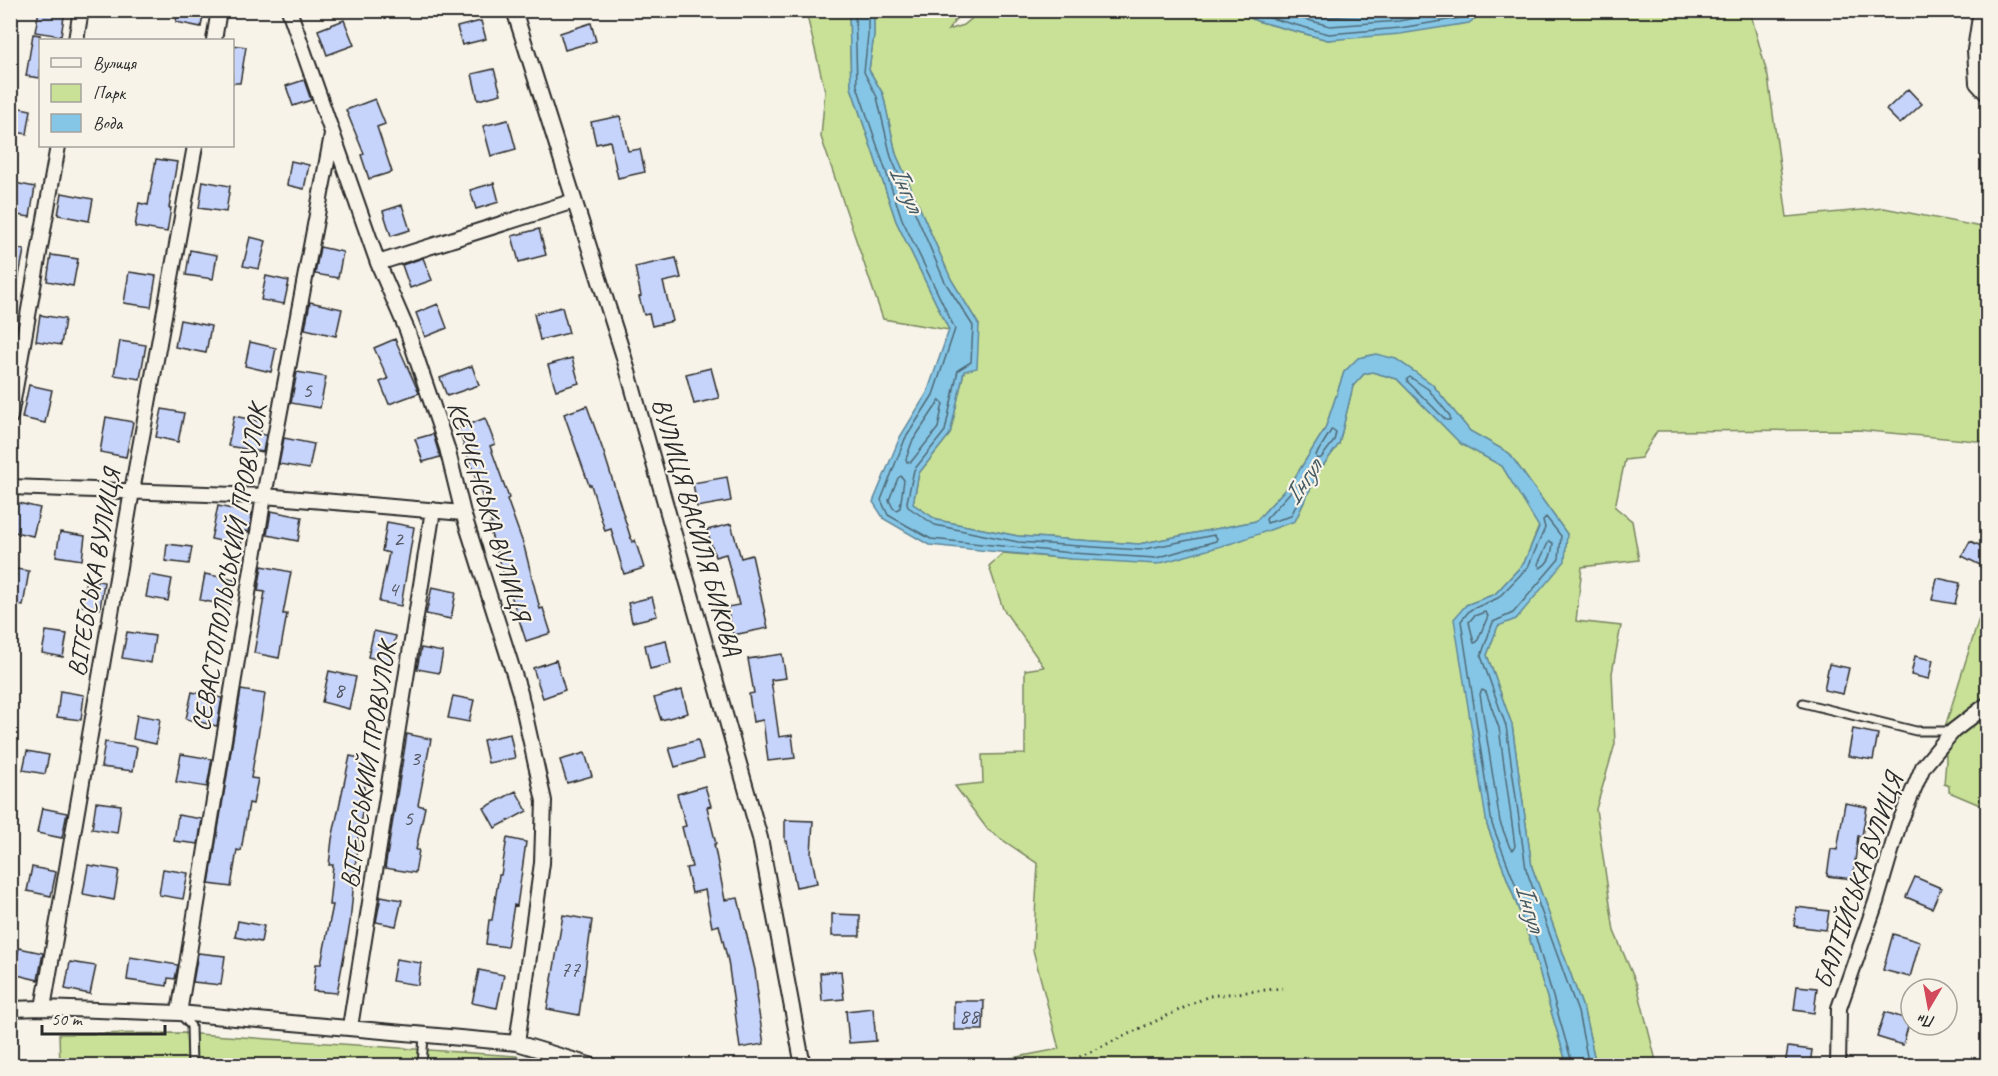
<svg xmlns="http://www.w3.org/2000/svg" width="1998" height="1076" viewBox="0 0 1998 1076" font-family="Caveat,sans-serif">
<rect width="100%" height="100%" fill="#f7f3e8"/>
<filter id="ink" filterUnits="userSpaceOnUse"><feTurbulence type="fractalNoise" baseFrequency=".0167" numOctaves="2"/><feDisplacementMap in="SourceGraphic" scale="12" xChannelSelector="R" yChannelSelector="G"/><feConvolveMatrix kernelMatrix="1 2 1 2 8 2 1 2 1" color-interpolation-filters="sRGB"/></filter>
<g filter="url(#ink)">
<path fill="#c8e197" stroke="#7a8661" stroke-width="1.5" d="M807,11h42l2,76 45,134 53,109 -66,-11 -62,-182 4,-46 -18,-75z
M874,11h88l-14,19 16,-5 17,-14h254l22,10 71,19 140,-17 17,-12h265l18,66 19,140 97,-9 103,20v214l-129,-12 -201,1 -16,27 -16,2 -10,47 17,14 7,39 -57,7 -6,54 45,5 -9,47 3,71 -19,65 18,122 23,54 20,80h-61l-12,-54 -52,-144 -20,-142 -25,-70 11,-30 18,-6 51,-85 -58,-81 -39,-22 -38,-47 -36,-25 -52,13 -19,57 -33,53 -36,39 -117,23 -121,-8 -81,-16 -24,-16 6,-31 31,-39 14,-63 15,-46 -28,-46 -55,-125 -13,-60 -14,-24 5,-35z
M1372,372l25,7 64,65 41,22 37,60 -15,37 -29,31 -29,11 21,220 43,115 37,125h-591l83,-16 -26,-99 5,-86 -50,-34 -33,-44 28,-3 -1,-28 43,-1v-84l19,-3 -41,-58 -14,-43 14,-13 69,6 223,-38 24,-50 20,-27 14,-58 11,-12z
M1987,593v215l-38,-16v-6l-5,-2 2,-23 -1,-34z
M182,1033l334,23 33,9h-489l-1,-31z"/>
<path fill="#85c6e6" stroke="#61889b" stroke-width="1.5" d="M849,11h25v24l-5,35 14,24 13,60 55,125 28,46 -2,43 -13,3 -14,63 -31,39 -6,31 24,16 81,16 121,8 117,-23 36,-39 33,-53 19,-57 14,-14 18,-4 20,5 36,25 38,47 39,22 58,81 -2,27 -49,58 -18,7 -11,29 25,70 20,142 52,144 12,54h-29l-37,-125 -43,-115 -33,-206 12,-14 29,-11 29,-31 15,-36 -37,-61 -41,-22 -64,-65 -25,-7 -8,2 -11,12 -14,58 -20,27 -24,50 -59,21 -79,22 -85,-5 -143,-14 -45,-26 -11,-17 27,-65 27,-44 22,-63 -53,-109 -45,-134z
M1235,11h250l-16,12 -69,11 -72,6 -71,-19z"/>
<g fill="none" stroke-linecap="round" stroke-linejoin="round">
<path stroke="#4f6976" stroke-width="1.5" d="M855,10l2,76 45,133 53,110 -22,66 -28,44 -24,61 7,15 43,24 141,14 84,5 60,-17 1,-3 -3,-3 -74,15 -122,-8 -83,-17 -27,-18 -1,-5 7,-32 31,-39 13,-61 13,-8 2,-36 -28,-44 -54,-125 -14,-60 -13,-25 4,-37v-25
M1249,10l10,5 70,19 71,-6 66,-11 9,-7
M1271,10l59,16 69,-5 61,-11
M1305,10l25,7 76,-7
M1410,377l18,12 22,27v4h-4l-38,-38 -1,-3z
M940,400l3,3 -5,25 -27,34h-4l-1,-3 6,-17z
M1332,429l4,3 -2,9 -13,17 -4,1 -1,-4z
M901,476l3,4 -4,28 -4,2 -3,-2 -4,-8 9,-22z
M1305,476l3,4 -17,36 -24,7 -1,-4z
M1549,541l4,2c-1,10 -3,20 -13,25l-2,-4z
M1485,612l3,4 -11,26 -3,1 -5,-21 5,-6z
M1482,690l4,2 13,36 16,118 -2,4 -3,-2 -10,-26 -20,-128z
M1573,1066l-37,-128 -44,-114 -31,-203 9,-11 28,-12 30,-31 17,-39 -2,-8 3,-3 15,19 -2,23 -46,54 -20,9 -12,34 25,70 20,143 52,143 11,54"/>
</g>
<path fill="#c6d3fa" stroke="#2b2b2b" stroke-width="1.5" d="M39,10h26l-4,26 -26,-4z
M178,10h26l-3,17 -25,-5z
M344,20l10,25 -27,10 -9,-25z
M481,21l5,18 -24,6 -5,-18z
M591,23l5,18 -31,9 -5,-17z
M33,34l7,1v43l-14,-2z
M232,45l14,2 -6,36h-8z
M494,69l7,25 -23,6 -6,-26z
M304,80l7,20 -18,6 -7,-20z
M1908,89l14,15 -22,20 -14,-14z
M375,99l10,25 -8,3 15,45 -23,7 -8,-24 3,-1 -18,-44z
M10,106l21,4 -4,24 -17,-3z
M620,116l8,35 12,-2 5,23 -27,6 -8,-37 -14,3 -5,-22z
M508,120l8,29 -25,7 -8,-30z
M156,159l21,3 -8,46h2l-4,24 -32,-5 4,-24 9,2z
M291,161l18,4 -5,24 -17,-4z
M203,181l27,5 -4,26 -27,-4z
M10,182l25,5 -5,30 -20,-3z
M494,183l5,19 -23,7 -6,-19z
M62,193l31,6 -4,22 -31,-6z
M402,205l8,25 -19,6 -8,-25z
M539,229l7,26 -27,7 -7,-26z
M250,237l16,4 -7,28 -16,-3z
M10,247l14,3 -7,36h-7z
M320,247l23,5 -5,26 -23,-4z
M190,250l27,5 -4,24 -27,-4z
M51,255l27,4 -5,27 -26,-5z
M423,258l9,22 -22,8 -8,-23z
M676,258l5,20 -18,4 10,39 -21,5 -3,-12 -5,1 -5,-18 2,-1 -6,-29z
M129,272l27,4 -5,31 -27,-4z
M266,276l23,5 -5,23 -23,-4z
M310,302l32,7 -6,27 -31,-7z
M438,304l9,24 -22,9 -9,-24z
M562,307l7,26 -29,7 -6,-26z
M40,315l25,4 -4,26 -25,-4z
M180,320l31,6 -5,27 -31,-6z
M395,339l24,54 -30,11 -9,-22 8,-3 -14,-31z
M120,341l26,4 -6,34 -26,-4z
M250,342l26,6 -5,24 -26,-6z
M572,358l7,25 -23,7 -8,-25z
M472,366l7,19 -32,11 -7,-18z
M711,368l8,30 -25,6 -8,-30z
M297,372l29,5 -6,31 -29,-5z
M29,385l23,5 -7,33 -23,-5z
M587,406l17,47 28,89 3,-2 9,28 -20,6 -13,-45 -6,2 -14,-46h-2l-25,-71z
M162,409l22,4 -6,29 -22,-5z
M234,416l29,6 -3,12 6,1 -3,17 -35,-6z
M106,417l27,5 -7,35 -26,-5z
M485,418l10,26 -5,2 19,52 -2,1 17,47 16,63 3,-1 8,25 -25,8 -38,-116 4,-1 -34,-95z
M433,434l7,23 -17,5 -8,-23z
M284,438l30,6 -5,25 -30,-5z
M727,477l4,24 -34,6 -4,-24z
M10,501l30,7 -7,28 -23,-5z
M218,506l34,7 -3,19 -5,-1 -3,14 -30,-6z
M271,511l31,6 -4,24 -31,-6z
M387,522l27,5 -13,79 -22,-4 10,-49 -7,-2z
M731,524l10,34 11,-3 16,73 -35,7 -6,-28 12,-2 -13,-51 -11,3 -8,-27z
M60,532l25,4 -3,24 -26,-4z
M1970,541l18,8v20l-26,-13z
M167,544l25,3 -3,17 -24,-3z
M262,566l29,6 -8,42h4l-8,44 -25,-5 11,-61 -7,-1z
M10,568l19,3 -6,35 -13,-2z
M205,574l30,6 -5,26 -30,-6z
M150,575l22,4 -4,22 -22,-4z
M1937,578l23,5 -5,21 -23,-4z
M86,579l18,3 -4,27 -18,-3z
M432,587l24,5 -5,27 -25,-5z
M652,597l5,19 -25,6 -4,-19z
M46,631l21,3 -4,23 -21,-4z
M374,631l22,5 -6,26 -22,-5z
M127,632l28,4 -4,27 -29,-5z
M666,640l5,24 -21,5 -5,-24z
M421,648l22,4 -4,21 -22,-4z
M782,654l4,24 -15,2 8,57 13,-2 3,23 -27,3 -5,-41 -10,2 -4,-28 5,-1 -6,-34z
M1915,656l18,4 -4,19 -18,-4z
M556,660l9,30 -22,8 -10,-30z
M1829,664l20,4 -6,26 -19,-4z
M329,671l27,6 -7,32 -27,-7z
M241,690l24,4 -14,84 7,1 -5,25 -4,-1 -8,48 -4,-1 -6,37 -22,-3z
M682,690l6,23 -27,7 -7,-22z
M60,691l24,4 -3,25 -24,-3z
M192,692l30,6 -5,28 -31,-7z
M453,696l21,4 -5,22 -21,-4z
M137,715l23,4 -4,25 -23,-5z
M1853,729l25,5 -5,26 -25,-4z
M407,734l24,5 -13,66 7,2 -9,43h3l-4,23 -30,-5z
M510,734l5,24 -27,5 -5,-23z
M698,740l5,19 -28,8 -6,-19z
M105,742l32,5 -4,24 -32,-4z
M27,751l22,4 -4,19 -22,-4z
M585,753l7,23 -25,7 -7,-23z
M181,754l31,5 -5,28 -31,-5z
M350,756l20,4 -8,40h2l-6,37 -8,86 -13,70 -24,-2 3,-27h5l12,-59h-4l4,-40h-4l3,-26z
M705,786l6,20 -4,1 9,37h-2l11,56 13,-2 17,72 3,25h-2l8,49 -24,4 -12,-87 -9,-36 -7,2 -7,-37 -13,3 -6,-25 6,-1 -10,-40 4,-1 -9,-32z
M516,791l11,20 -32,17 -11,-20z
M96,802l25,3 -4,28 -25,-4z
M1845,803l22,4 -5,29h-4l-5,43 -26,-3 4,-27 6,1z
M42,808l25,5 -5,25 -25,-5z
M178,815l24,4 -4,25 -24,-3z
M785,820l28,1 -2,33 6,29 -21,4 -9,-46h-2z
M507,838l19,4 -9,64 -3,-1 -7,42 -21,-3 3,-24h3l7,-45h2z
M88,865l31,5 -5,30 -31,-6z
M32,867l24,5 -5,24 -24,-5z
M163,869l25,4 -5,26 -24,-4z
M1915,877l26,11 -9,20 -26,-11z
M381,896l21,4 -6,26 -20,-4z
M1796,907l33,4 -3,19 -32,-4z
M832,914l28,1v21h-28z
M563,915l29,5 -13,95 -32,-6z
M238,921l26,5 -3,16 -26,-5z
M1893,934l27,8 -10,35 -27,-7z
M19,948l24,5 -5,27 -25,-6z
M198,953l27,3 -4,29 -28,-3z
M130,957l48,8 -3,14 -7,-1 -1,8 -40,-6z
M396,959l25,4 -3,22 -26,-4z
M70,962l26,4 -6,28 -25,-5z
M479,970l25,5 -7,33 -25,-5z
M841,971l3,28 -22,2 -2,-28z
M1797,986l20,2 -3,25 -20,-3z
M954,1001h30l-1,29h-29z
M873,1008l3,33 -27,2 -3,-32z
M1885,1012l25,8 -7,25 -26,-8z
M1788,1047l24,3 -2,15h-25z"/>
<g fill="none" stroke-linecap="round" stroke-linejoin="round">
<defs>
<path id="service" d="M1803,703l113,28h35
M181,1015l10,11 1,40
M422,1066l2,-31"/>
<path id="minor" d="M289,10l89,253 29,67 40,118 16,65 57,180 24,108 -2,62 -25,180
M514,10l109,344 137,484 43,228
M1981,10l-6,40 2,33 11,12
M76,40l5,-30
M214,40l5,-30
M378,263l196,-62
M10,417l48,-271
M10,487l254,9 199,17
M43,1008l89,-517 63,-345
M10,1009l33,-1 136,5 338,30 76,23
M179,1013l85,-517 68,-361
M350,1027l83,-517
M1838,1066l1,-58 37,-106 23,-78 24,-57 30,-36 35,-27"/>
</defs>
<use href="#service" stroke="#2b2b2b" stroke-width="11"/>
<use href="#minor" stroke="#2b2b2b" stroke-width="18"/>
<path stroke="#2b2b2b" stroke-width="3" stroke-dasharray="1.5 4.5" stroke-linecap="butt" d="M1982,691l6,-17
M1045,1066l26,-5 138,-65 76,-8"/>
<use href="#service" stroke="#f7f3e8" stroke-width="7"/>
<use href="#minor" stroke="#f7f3e8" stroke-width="14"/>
</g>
</g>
<g text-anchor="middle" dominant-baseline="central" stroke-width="4.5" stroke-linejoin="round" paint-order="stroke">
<g font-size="22" fill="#52555f">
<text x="307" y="390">5</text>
<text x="398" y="539">2</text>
<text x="393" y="589">4</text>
<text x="339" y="690">8</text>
<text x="415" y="758">3</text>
<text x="408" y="818">5</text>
<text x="570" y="969">77</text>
<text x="969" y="1016">88</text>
</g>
<g font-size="26" fill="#2b2b2b" stroke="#f7f3e8">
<text transform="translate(489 511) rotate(73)">КЕРЧЕНСЬКА ВУЛИЦЯ</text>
<text transform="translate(697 527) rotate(74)">ВУЛИЦЯ ВАСИЛЯ БИКОВА</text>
<text transform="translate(229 568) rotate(-80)">СЕВАСТОПОЛЬСЬКИЙ ПРОВУЛОК</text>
<text transform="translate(94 573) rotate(-80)">ВІТЕБСЬКА ВУЛИЦЯ</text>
<text transform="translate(368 765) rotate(-81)">ВІТЕБСЬКИЙ ПРОВУЛОК</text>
<text transform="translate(1858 881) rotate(-71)">БАЛТІЙСЬКА ВУЛИЦЯ</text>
</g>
<g font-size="27" font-style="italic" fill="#465a63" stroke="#f7f3e8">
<text transform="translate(907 188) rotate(66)">Інгул</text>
<text transform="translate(1302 482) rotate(-56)">Інгул</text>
<text transform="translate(1531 907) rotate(74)">Інгул</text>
</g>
</g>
<rect width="1998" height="1076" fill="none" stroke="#f7f3e8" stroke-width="36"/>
<rect x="18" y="18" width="1962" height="1040" fill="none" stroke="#2b2b2b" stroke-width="2" filter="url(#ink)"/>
<rect x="39" y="39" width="195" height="108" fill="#f7f3e8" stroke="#a5a39c" stroke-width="1.5"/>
<rect x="51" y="58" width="30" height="9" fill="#f7f3e8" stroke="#a5a39c" stroke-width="1.5"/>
<text x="93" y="69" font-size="18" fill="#2b2b2b">Вулиця</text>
<rect x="51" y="84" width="30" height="18" fill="#c8e197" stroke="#a5a39c" stroke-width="1.5"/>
<text x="93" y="99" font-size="18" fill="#2b2b2b">Парк</text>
<rect x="51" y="114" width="30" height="18" fill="#85c6e6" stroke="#a5a39c" stroke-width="1.5"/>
<text x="93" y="129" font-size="18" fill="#2b2b2b">Вода</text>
<g transform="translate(1929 1007) rotate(190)"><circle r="28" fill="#f7f3e8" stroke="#a5a39c" stroke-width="1.5"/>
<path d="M0-4.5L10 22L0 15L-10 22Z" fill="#d1495b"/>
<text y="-9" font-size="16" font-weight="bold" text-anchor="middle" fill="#2b2b2b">Пн</text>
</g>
<path d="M42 1025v9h123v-9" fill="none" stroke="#2b2b2b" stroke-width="3"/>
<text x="51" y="1025" font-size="18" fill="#2b2b2b" stroke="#f7f3e8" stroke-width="4.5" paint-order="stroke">50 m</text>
</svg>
